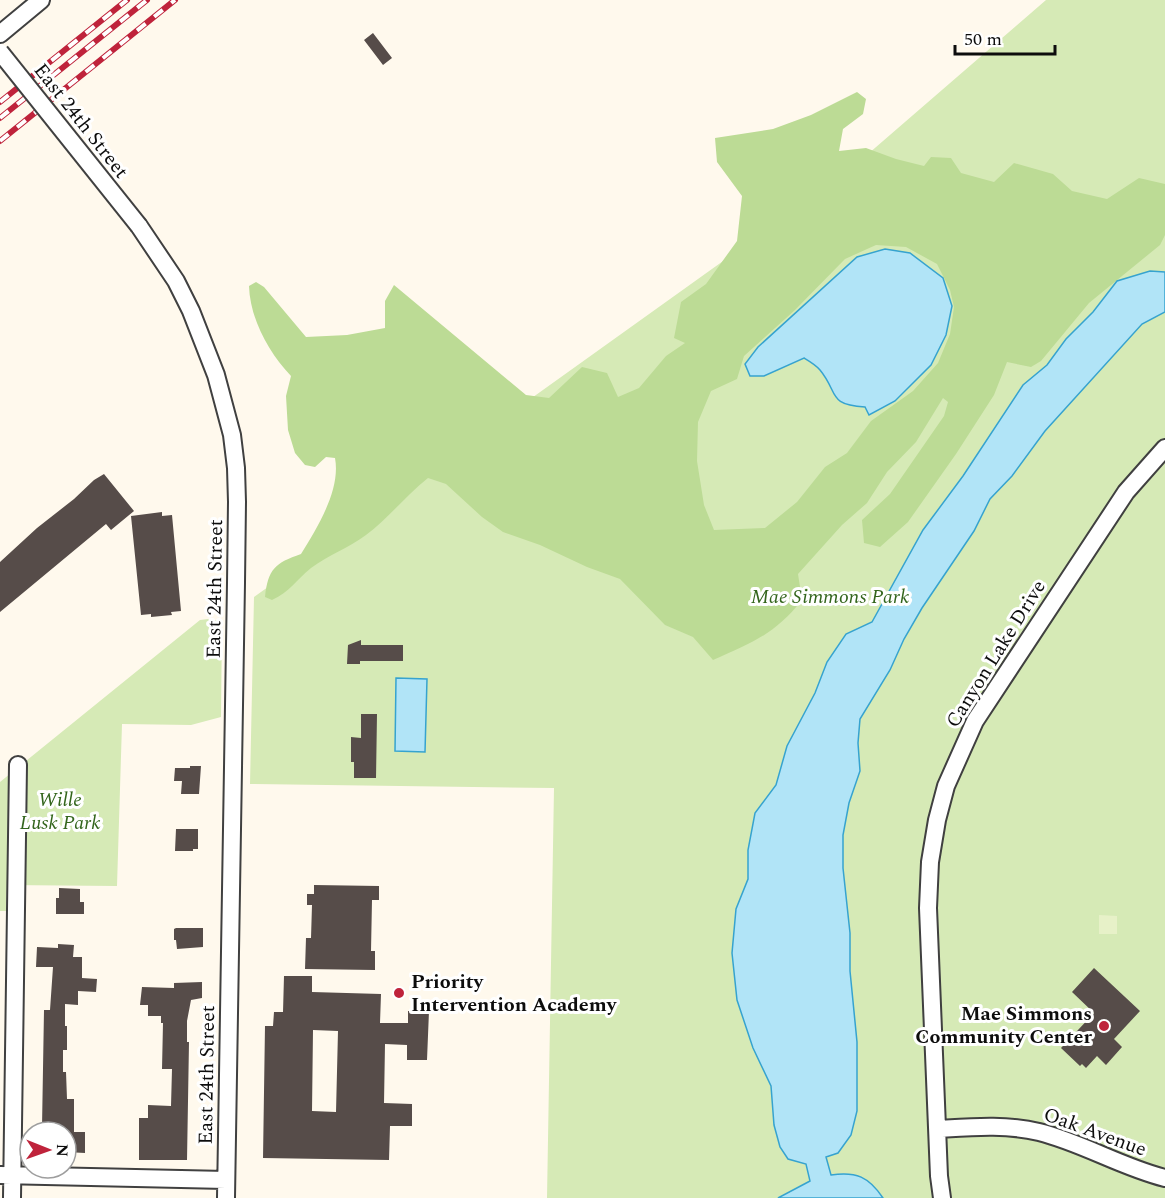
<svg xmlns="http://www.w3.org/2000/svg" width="1165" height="1198" viewBox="0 0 1165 1198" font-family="Spectral,serif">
<rect width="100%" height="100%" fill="#fff9ed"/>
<path fill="#d6eab6" d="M1046,0h119v1198h-618l7,-410 -304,-4 4,-187 592,-424z
M208,619l14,2 -1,96 -30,8 -69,-1 -5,162 -110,-1 -1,26h-6v-129l200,-162z"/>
<path fill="#bcdb95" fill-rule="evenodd" d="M857,92l9,7 -3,15 -20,15 -4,22 27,-3 30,11 28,7 7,-9 20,1 10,15 33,9 20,-19 39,11 19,17 35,8 32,-21 26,6v51l-5,10 -71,58 -48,58 -10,6 -24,-5 -13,33 -38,59 -48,68 -28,25 -16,-4 -2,-23 28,-26 54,-78 4,-14 -5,-4 -27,44 -29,30 -20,31 -25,22 -44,49 4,26c-27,34 -50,43 -89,60l-20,-23 -28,-12 -45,-46 -33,-12 -47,-22 -37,-13 -21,-15 -36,-33 -18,-6c-22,17 -39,40 -62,57 -17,13 -38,20 -55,33 -15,12 -21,24 -39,32l-7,-3c3,-28 10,-34 36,-43 16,-26 40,-64 34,-96l-9,-1 -11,10 -10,-2 -10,-12 -7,-23 -2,-34 5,-20c-22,-23 -41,-57 -42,-90l7,-4 8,5 42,50 41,-2 38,-7v-27l9,-16 132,110 23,3 33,-31 25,6 11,24 21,-9 27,-32 19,-13 -11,-5 7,-36 25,-18 31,-43 5,-45 -25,-34 -2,-24 58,-9 38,-14zM876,245l30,2 31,17 13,26 4,17 -4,27 -12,29 -25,28 -42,30 -24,32 -22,14 -28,35 -32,26 -51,2 -10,-25 -7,-44 1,-39 13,-31 26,-12 7,-23 51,-46 50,-51z"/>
<path fill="#e7f1c8" d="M1099,915l18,1v18h-18z"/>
<path fill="#b1e4f7" stroke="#36a3cf" stroke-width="1.5" d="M885,249l25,4 33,25 9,28 -6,29 -15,30 -36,36 -26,14 -4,-8c-38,-2 -26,-14 -45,-37 -4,-5 -11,-9 -16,-12l-40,18h-14l-5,-12 13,-17 99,-90z
M1150,271l15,1v40l-23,12 -97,107 -33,45 -22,23 -16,32 -52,77 -18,31 -14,31 -30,49 -2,24 2,28 -11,32 -6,32v33l7,65v38l7,71v69l-6,24 -13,18 -12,4 5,18c25,-4 38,2 52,23h-105l32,-17 -4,-17 -18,-5 -8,-12 -6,-22 -3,-39 -18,-38 -16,-48 -5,-47 4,-44 12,-30v-29l7,-37 21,-28 11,-39 28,-53 12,-31 19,-28 26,-12 51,-92 40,-54 60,-91 24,-20 19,-26 27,-27 24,-31z
M396,678l31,1 -2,73 -30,-1z"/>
<path fill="#564c49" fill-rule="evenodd" d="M373,33l19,25 -9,7 -19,-25z
M104,474l30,37 -23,19 -5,-6 -106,88v-50l37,-34 37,-29 20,-19z
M162,512v4l10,-1 9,96 -10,1 1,3 -21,2v-3l-10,1 -10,-99z
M361,640v5h42v16h-43v3h-13l1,-19z
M361,714h16l-1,64h-22v-16h-3v-25l10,1z
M190,766h11l-2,28h-18l1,-13h-8l1,-13h15z
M176,829h22v20h-5v2h-18z
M314,885l65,1v14h-7l-1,51h4v19l-70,-1 1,-31h5l1,-33h-5v-11h7z
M59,888l21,1v13h4v12h-28v-16h3z
M176,928h27v19l-26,2 -1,-9h-2v-11z
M58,944l16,1 -1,12h9v21l15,1 -1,13 -18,-1v14l-13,-1v22h2v24h-4v22h3l1,27h7v33h11v21l-19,-1v-20h-19v-4h-5l2,-118h6l3,-43h-17l1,-20 21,1z
M1094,968l46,43 -26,28 8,8 -16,18 -9,-9 -11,12 -4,-4 -2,2 -19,-18 33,-35 -22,-21z
M284,976h28v16l69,2 -1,29h28v-12h21l-2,49h-20v-15l-22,-1 -1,59 28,1v22h-22l-1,34 -126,-2 2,-132h8l1,-14h9zM313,1030l25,1 -2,81 -24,-1z
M202,982v16l-11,2 -4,21v21h2l-2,118h-48v-42h9v-13l23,1 1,-37h-10l1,-46h-2v-7h-13v-11h-8l2,-18 32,1v-5z"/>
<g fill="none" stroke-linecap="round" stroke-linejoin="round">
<defs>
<path id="minor" d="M0,34l41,-34
M139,226l37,55 15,30 25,64 16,60 4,33 1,34 -1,81 -10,615
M938,1129c34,-2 68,-5 101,3 44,11 82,35 126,46
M0,1175l226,5
M12,1198l6,-433
M942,1198l-3,-22 -11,-268 2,-46 7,-42 9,-34 29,-65 151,-229 39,-44"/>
</defs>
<use href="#minor" stroke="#404040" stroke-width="20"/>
<use href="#minor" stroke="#fff" stroke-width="16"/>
<defs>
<path id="rail" d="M0,102l127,-102
M0,118l147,-118
M0,141l175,-141"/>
</defs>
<use href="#rail" stroke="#bf233b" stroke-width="6"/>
<use href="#rail" stroke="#fff" stroke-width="4" stroke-dasharray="11" stroke-linecap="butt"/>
<defs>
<path id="minor-bridge" d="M0,52l139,174"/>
</defs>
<use href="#minor-bridge" stroke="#404040" stroke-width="20" stroke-linecap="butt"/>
<use href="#minor-bridge" stroke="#fff" stroke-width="16"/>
</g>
<g fill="#bf233b" stroke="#fff" stroke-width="2">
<circle cx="399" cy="993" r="6"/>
<circle cx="1104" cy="1026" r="6"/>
</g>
<g text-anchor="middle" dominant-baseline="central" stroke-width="6" stroke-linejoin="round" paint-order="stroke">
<g font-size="20" fill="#0d0d0d" stroke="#fff">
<text transform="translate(81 121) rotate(52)">East 24th Street</text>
<text transform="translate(215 589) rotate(-89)">East 24th Street</text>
<text transform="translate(996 654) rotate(-58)">Canyon Lake Drive</text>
<text transform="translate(207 1075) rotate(-89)">East 24th Street</text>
<text transform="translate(1095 1132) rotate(20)">Oak Avenue</text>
</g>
<g font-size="20" font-style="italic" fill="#33651c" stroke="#fff">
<text x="830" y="597">Mae Simmons Park</text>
<text x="60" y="800">Wille<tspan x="60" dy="23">Lusk Park</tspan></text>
</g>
<g font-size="20" font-weight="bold" fill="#0d0d0d" stroke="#fff" text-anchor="start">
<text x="411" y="982">Priority<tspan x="411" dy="23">Intervention Academy</tspan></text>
<text x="1092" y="1014" text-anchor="end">Mae Simmons<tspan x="1092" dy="23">Community Center</tspan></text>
</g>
</g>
<g transform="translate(48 1150) rotate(91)"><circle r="28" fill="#ffffff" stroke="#9e9e9e" stroke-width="1.5"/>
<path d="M0-4.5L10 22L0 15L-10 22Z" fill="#bf233b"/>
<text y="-9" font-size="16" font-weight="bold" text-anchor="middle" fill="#0d0d0d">N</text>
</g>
<path d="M955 45v9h100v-9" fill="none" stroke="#0d0d0d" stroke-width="3"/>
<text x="964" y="45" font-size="18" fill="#0d0d0d" stroke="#ffffff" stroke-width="4.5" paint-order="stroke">50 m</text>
</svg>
